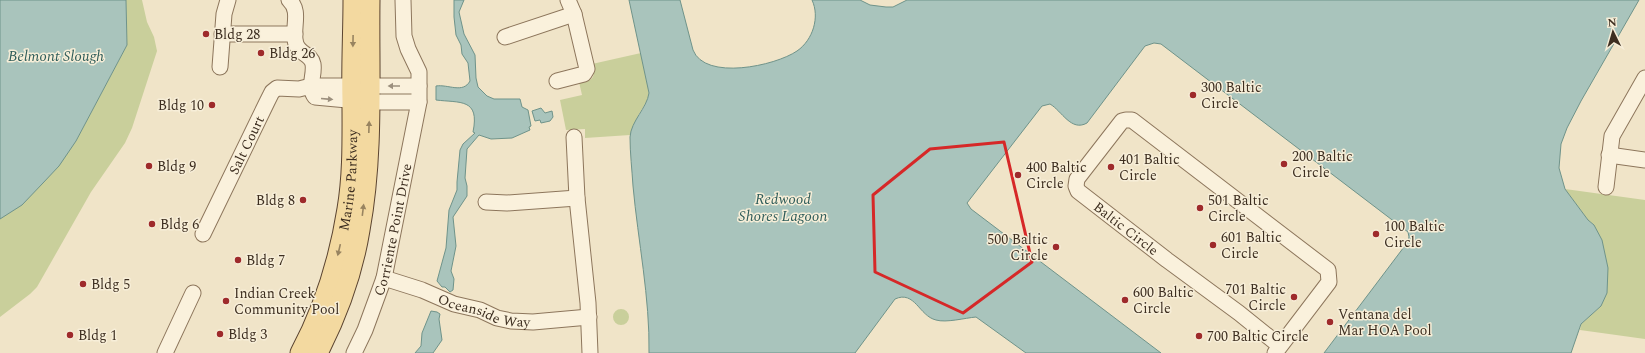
<svg xmlns="http://www.w3.org/2000/svg" width="1645" height="353" viewBox="0 0 1645 353" font-family="Spectral,serif">
<rect width="100%" height="100%" fill="#f0e4c8"/>
<path fill="#c9cf9b" d="M126,0h16l5,22 7,15 3,14 -25,77 -7,15 -34,49 -54,95 -7,7 -30,23v-99l60,-55 16,-22 51,-96z
M641,53l8,40 -1,6 -9,15 -9,21 -45,3v-9l-19,1 -6,-30 22,-5 -3,-13c14,-2 17,-3 13,-18z
M1565,189l80,11v139l-65,-9 1,-6 20,-18 -7,-81 -6,-5z
M613 317a8 8 0 1 1 16 0a8 8 0 1 1-16 0Z"/>
<path fill="#a9c4bc" stroke="#6f938a" d="M0,0h126l1,45 -51,96 -17,25 -16,17 -21,22 -22,14z
M454,0h10l-5,12 5,22 11,21 1,23 2,9 9,9 7,3h26l2,8 6,3 3,16 -2,1 1,3 -18,8 -21,1 -12,-4 -12,14 -2,29 2,8v10l-14,21 3,29 -5,25 3,8 -1,11 -3,2 -5,-5h-3l-5,-6 9,-33 3,-38 8,-20v-8l3,-32 3,-6 12,-11 -2,-1c7,-34 -13,-29 -37,-32v-14c12,-2 27,8 34,-5l-2,-18 -6,-9 -1,-9 -5,-10 -2,-18z
M629,0h51l13,50c12,31 82,16 104,1 16,-11 23,-34 15,-51h48l10,5 16,2h7l14,-7h732l-58,101 -14,27 -6,16 -2,24 6,21 23,31 6,5 8,15 6,28 -1,25 -6,13 -20,18 -10,29h-247l83,-110 2,-6 -1,-5 -247,-188 -7,-1 -9,3 -58,77c-16,9 -25,-12 -37,-19l-8,2 -75,97 4,6 190,144h-135l-50,-36c-11,1 -30,6 -40,3 -17,-4 -21,-30 -41,-21l-40,54h-206c1,-55 -11,-112 -16,-167 -1,-16 -3,-33 -3,-49 1,-16 17,-29 19,-44z
M541,108l4,5 7,-2 1,6 -3,4 -9,2 -1,-3 -5,1 -3,-10z
M431,311l6,1 3,2 -1,5 3,21 -9,13h-18l6,-7 1,-13z"/>
<g fill="none" stroke-linecap="round" stroke-linejoin="round">
<defs>
<g id="minor">
<path d="M289,0c13,11 2,30 7,44 3,10 15,10 17,20 2,12 -6,23 2,33l54,5h50"/>
<path d="M222,34h73"/>
<path d="M505,37l69,-23"/>
<path d="M220,67l4,-53 4,-14"/>
<path d="M557,81l27,-7 3,-5 -13,-55 -6,-14"/>
<path d="M574,137l3,61 11,105 2,50"/>
<path d="M1609,155l36,5"/>
<path d="M1606,187l6,-51 33,-58"/>
<path d="M486,202l21,1 70,-5"/>
<path id="s1" d="M203,234l64,-132 5,-10 5,-4 22,1 12,-3h108"/>
<path id="s2" d="M384,278l38,12 32,14 26,6 17,8 14,3 22,1 56,-5"/>
<path d="M165,353l28,-60"/>
<path id="s3" d="M354,353l11,-23 19,-52 35,-176v-30l-11,-23 -4,-13 -1,-36"/>
<path id="s4" d="M1275,353l54,-71 -1,-12 -196,-150h-6l-4,1 -45,58 -1,7 2,5 89,69 72,53 41,33"/>
</g>
<g id="major">
<path id="s5" d="M300,353c24,-45 39,-94 47,-144 6,-35 5,-73 5,-109 -1,-33 1,-67 1,-100"/>
<path d="M318,353c20,-39 35,-80 42,-123 14,-76 9,-154 10,-230"/>
</g>
</defs>
<use href="#minor" stroke="#8d765c" stroke-width="17"/>
<use href="#major" stroke="#5b4430" stroke-width="21"/>
<use href="#minor" stroke="#faf1dc" stroke-width="15"/>
<use href="#major" stroke="#f3d9a0" stroke-width="19"/>
</g>
<defs><path id="oneway-solid" d="M-6-.8H1V-3.2L6.5 0L1 3.2V.8H-6Z"/></defs>
<g fill="#988460">
<use href="#oneway-solid" transform="translate(353 41) rotate(91)"/>
<use href="#oneway-solid" transform="translate(369 127) rotate(-88)"/>
<use href="#oneway-solid" transform="translate(363 210) rotate(-83)"/>
<use href="#oneway-solid" transform="translate(339 250) rotate(103)"/>
</g>
<g fill="#9c907e">
<use href="#oneway-solid" transform="translate(394 86) rotate(-180)"/>
<use href="#oneway-solid" transform="translate(327 99) rotate(5)"/>
</g>
<path fill="none" stroke="#d62828" stroke-width="3" stroke-linejoin="round" d="M1004,142l28,120 -69,51 -88,-41 -2,-77 57,-46z"/>
<g fill="#9e2a2b" stroke="#f7eed8" stroke-width="1.5">
<circle cx="206" cy="34" r="4"/>
<circle cx="261" cy="53" r="4"/>
<circle cx="1193" cy="95" r="4"/>
<circle cx="212" cy="105" r="4"/>
<circle cx="1284" cy="164" r="4"/>
<circle cx="149" cy="166" r="4"/>
<circle cx="1111" cy="167" r="4"/>
<circle cx="1018" cy="175" r="4"/>
<circle cx="303" cy="200" r="4"/>
<circle cx="1200" cy="208" r="4"/>
<circle cx="152" cy="224" r="4"/>
<circle cx="1376" cy="234" r="4"/>
<circle cx="1213" cy="245" r="4"/>
<circle cx="1056" cy="247" r="4"/>
<circle cx="238" cy="260" r="4"/>
<circle cx="83" cy="284" r="4"/>
<circle cx="1294" cy="297" r="4"/>
<circle cx="1125" cy="300" r="4"/>
<circle cx="226" cy="301" r="4"/>
<circle cx="1330" cy="322" r="4"/>
<circle cx="220" cy="334" r="4"/>
<circle cx="70" cy="335" r="4"/>
<circle cx="1199" cy="336" r="4"/>
</g>
<g text-anchor="middle" dominant-baseline="central" stroke-width="3" stroke-linejoin="round" paint-order="stroke">
<g font-size="14" fill="#3d2e20" stroke="#f7eed8" text-anchor="start">
<text x="214" y="34">Bldg 28</text>
<text x="269" y="53">Bldg 26</text>
<text x="1201" y="87">300 Baltic<tspan x="1201" dy="16">Circle</tspan></text>
<text x="204" y="105" text-anchor="end">Bldg 10</text>
<text x="1292" y="156">200 Baltic<tspan x="1292" dy="16">Circle</tspan></text>
<text x="1119" y="159">401 Baltic<tspan x="1119" dy="16">Circle</tspan></text>
<text x="157" y="166">Bldg 9</text>
<text x="1026" y="167">400 Baltic<tspan x="1026" dy="16">Circle</tspan></text>
<text x="295" y="200" text-anchor="end">Bldg 8</text>
<text x="1208" y="200">501 Baltic<tspan x="1208" dy="16">Circle</tspan></text>
<text x="160" y="224">Bldg 6</text>
<text x="1384" y="226">100 Baltic<tspan x="1384" dy="16">Circle</tspan></text>
<text x="1221" y="237">601 Baltic<tspan x="1221" dy="16">Circle</tspan></text>
<text x="1048" y="239" text-anchor="end">500 Baltic<tspan x="1048" dy="16">Circle</tspan></text>
<text x="246" y="260">Bldg 7</text>
<text x="91" y="284">Bldg 5</text>
<text x="1286" y="289" text-anchor="end">701 Baltic<tspan x="1286" dy="16">Circle</tspan></text>
<text x="1133" y="292">600 Baltic<tspan x="1133" dy="16">Circle</tspan></text>
<text x="234" y="293">Indian Creek<tspan x="234" dy="16">Community Pool</tspan></text>
<text x="1338" y="314">Ventana del<tspan x="1338" dy="16">Mar HOA Pool</tspan></text>
<text x="228" y="334">Bldg 3</text>
<text x="78" y="335">Bldg 1</text>
<text x="1207" y="336">700 Baltic Circle</text>
</g>
<g font-size="14" fill="#3d2e20" stroke="#f7eed8">
<text stroke="none"><textPath href="#s1" startOffset="99">Salt Court</textPath></text>
<text stroke="none"><textPath href="#s5" startOffset="181">Marine Parkway</textPath></text>
<text stroke="none"><textPath href="#s4" startOffset="505">Baltic Circle</textPath></text>
<text stroke="none"><textPath href="#s3" startOffset="130">Corriente Point Drive</textPath></text>
<text stroke="none"><textPath href="#s2" startOffset="106">Oceanside Way</textPath></text>
</g>
<g font-size="15" font-style="italic" fill="#2f5d5a" stroke="#f7eed8">
<text x="56" y="56">Belmont Slough</text>
<text x="783" y="199">Redwood<tspan x="783" dy="17">Shores Lagoon</tspan></text>
</g>
</g>
<g transform="translate(1613 32) rotate(355)" stroke="#f7eed8" stroke-width="3" paint-order="stroke">
<path d="M0-3L7 15L0 10L-7 15Z" fill="#3d2e20"/>
<text y="-6" font-size="11" font-weight="bold" text-anchor="middle" fill="#3d2e20">N</text>
</g>
</svg>
